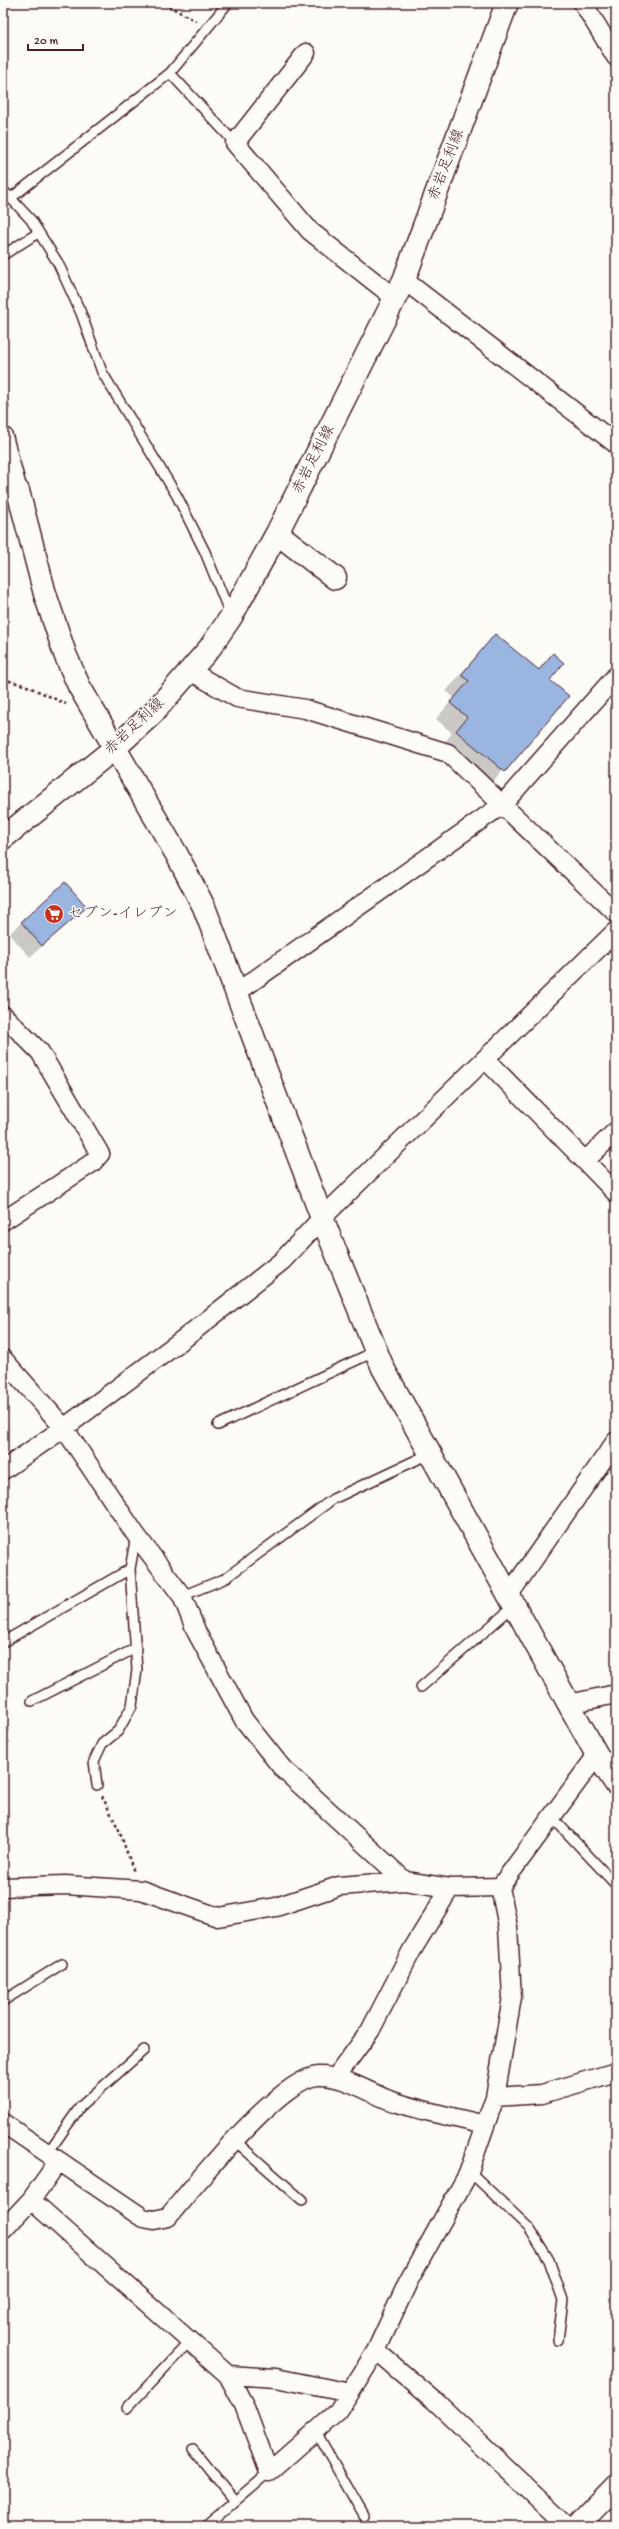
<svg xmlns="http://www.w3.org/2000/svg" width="619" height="2529" viewBox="0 0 619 2529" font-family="'Gochi Hand','Klee One',sans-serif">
<rect width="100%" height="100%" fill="#fdfcf7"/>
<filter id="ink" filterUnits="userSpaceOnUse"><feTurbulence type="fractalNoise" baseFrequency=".025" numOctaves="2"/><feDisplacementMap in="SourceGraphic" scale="8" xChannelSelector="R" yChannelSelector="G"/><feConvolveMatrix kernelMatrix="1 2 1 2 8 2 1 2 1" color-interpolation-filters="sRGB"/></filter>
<g filter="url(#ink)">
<path fill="#0003" d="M495,635l42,36 16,-16 -4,25 19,16 -80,91 -47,-40 11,-14 -16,-14 18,-22 -8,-6z
M73,919l-43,38 -21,-23 13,-12z"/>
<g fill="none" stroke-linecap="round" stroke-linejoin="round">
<path stroke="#708c9d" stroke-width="5.5" d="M3,391l4,16"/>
</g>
<path fill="#9bb5e1" stroke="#4a1f2b" d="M495,634l44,36 14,-17 11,10 -14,17 19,16 -64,76 -49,-41 11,-14 -17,-14 19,-22 -8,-6z
M65,882l22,25 -45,39 -21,-24z"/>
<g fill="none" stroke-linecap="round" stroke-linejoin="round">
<defs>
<path id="lane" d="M170,73l65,70
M3,190l28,30 27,43 23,50 21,59 75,124 28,56 25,62
M11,198l159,-125 58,-70
M3,255l35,-22
M218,1425l158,-74
M182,1596l42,-17 109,-80 96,-45
M3,1642l127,-73
M421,1687l93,-81
M32,1701l104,-53
M97,1785l-3,-24 8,-17 16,-13 14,-25 5,-36 -7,-101 6,-34
M552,1817l64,68
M3,2001l59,-37
M234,2140l68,60
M47,2154l33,-47 64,-57
M469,2171l60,57 20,32 14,40 -5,40
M127,2408l63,-67
M316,2432l48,84
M193,2449l42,52
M206,2526l63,-54"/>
<path id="street" d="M583,3l33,54
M306,53l-71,90 75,88 85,67
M404,280l212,164
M3,436l15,55
M190,671l47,27 68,11 143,44 168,160
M236,993l266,-188 114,-129
M3,1015l37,37 60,102 -8,9 -89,58
M485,1059l100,102
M616,1131l-31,30 31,32
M3,1359l61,69 72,107 46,61 15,37 47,87 39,49 122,112
M3,1470l61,-42 122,-91 96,-76 40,-43 294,-287
M508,1596l108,-155
M569,1704l47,-10
M3,1887l62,-2 76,5 77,27 58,-10 63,-21 66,-5 45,7 50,-1 97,-132
M336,2077l34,-46 42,-81 38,-62
M495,2097l47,-3 74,-22
M3,2123l140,95 11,2 14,-3c26,-31 112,-139 150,-141 25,-1 48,15 71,24 31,11 65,17 96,25
M31,2200l197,175 16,30 25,67 69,-61 12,-18 26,-42 32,-69 60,-108 27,-77 17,-100 -4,-70 -8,-40
M3,2230l28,-30 27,-38
M376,2351l59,50 132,125
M228,2375l48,3 74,15"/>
<path id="secondary" d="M18,491l27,103 20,60 14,32 98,169 27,52 118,311 61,150 214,387 19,29
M277,533l58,45
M3,838l113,-91 36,-33 57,-65 22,-32 46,-84 127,-253 103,-277"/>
<path id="highway" d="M577,2526l39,-40"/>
</defs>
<use href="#lane" stroke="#4a1f2b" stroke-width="12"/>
<use href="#street" stroke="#4a1f2b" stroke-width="21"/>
<use href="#secondary" stroke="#4a1f2b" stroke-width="25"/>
<use href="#highway" stroke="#4a1f2b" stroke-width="25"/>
<path stroke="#4a1f2b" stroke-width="2.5" stroke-dasharray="3 3" stroke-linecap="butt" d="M163,3l33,18
M3,679l24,7 39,18
M102,1796l17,34 15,42"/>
<use href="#lane" stroke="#fdfcf7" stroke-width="9"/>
<use href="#street" stroke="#fdfcf7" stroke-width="18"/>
<use href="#secondary" stroke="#fdfcf7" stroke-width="22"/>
<use href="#highway" stroke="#fdfcf7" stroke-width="22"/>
</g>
</g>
<defs>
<symbol id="supermarket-disc" viewBox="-11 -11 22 22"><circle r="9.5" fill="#c8321e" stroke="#fdfcf7"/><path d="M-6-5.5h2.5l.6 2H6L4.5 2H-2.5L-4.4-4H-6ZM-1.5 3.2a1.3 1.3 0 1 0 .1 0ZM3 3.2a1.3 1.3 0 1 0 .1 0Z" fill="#fff"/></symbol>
</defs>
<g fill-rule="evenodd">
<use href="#supermarket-disc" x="43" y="903" width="22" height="22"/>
</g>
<g text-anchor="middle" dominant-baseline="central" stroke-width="3" stroke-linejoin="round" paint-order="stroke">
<g font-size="15" fill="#4a1f2b" stroke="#fdfcf7">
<text transform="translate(447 165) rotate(-69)">赤岩足利線</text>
<text transform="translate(314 460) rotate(-63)">赤岩足利線</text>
<text transform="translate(135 727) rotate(-43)">赤岩足利線</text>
</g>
<g font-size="15" fill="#4a1f2b" stroke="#fdfcf7" text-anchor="start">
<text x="68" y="914">セブン-イレブン</text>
</g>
</g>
<rect width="619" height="2529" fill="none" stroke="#fdfcf7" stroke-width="16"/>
<rect x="8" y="8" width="603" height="2513" fill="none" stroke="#4a1f2b" stroke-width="1.5" filter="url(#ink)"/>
<path d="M28 44v6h55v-6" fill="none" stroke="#4a1f2b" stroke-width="2"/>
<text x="34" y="44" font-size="12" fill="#4a1f2b" stroke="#fdfcf7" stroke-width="3" paint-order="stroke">20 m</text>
</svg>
